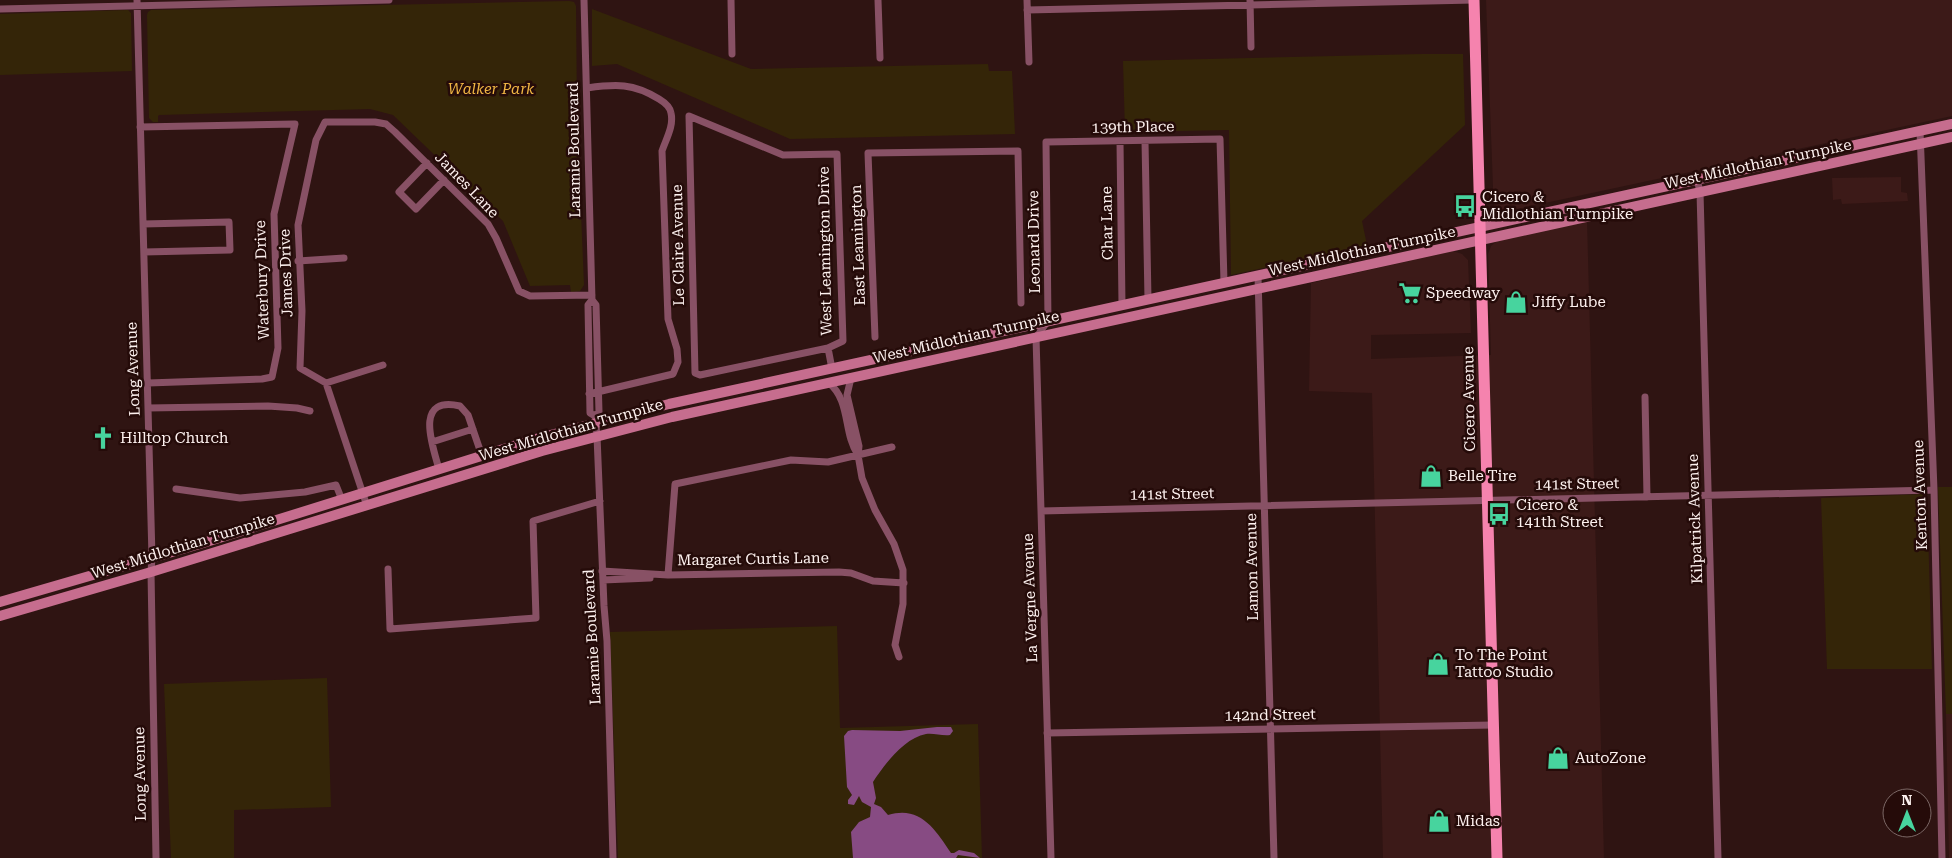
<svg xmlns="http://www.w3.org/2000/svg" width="1952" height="858" viewBox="0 0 1952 858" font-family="'Roboto Serif',serif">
<rect width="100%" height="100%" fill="#2f1412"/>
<path fill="#3c1a18" d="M1486,0h466v116l-458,98z
M1901,177v15l6,1 1,8 -66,3 -1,-5 -8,1 -1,-22z
M1587,220l17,638h-221l-11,-465 -63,-2 2,-108 142,-32 9,3 6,6 3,73 -100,2v24l120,-4 -3,-101 3,-8 7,-6z
M1946,714h6v144h-3z"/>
<path fill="#342508" d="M569,1l5,1 2,4 1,110 7,169 -4,6 -9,1 -1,-7 -40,1 -27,-65 -110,-106 -23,-6 -211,6 -1,1v6h-5l-4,-4 -2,-103 1,-3 3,-2z
M592,9l159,60 237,-5 1,7h23l3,63 -225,5 -173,-75 -25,2z
M128,10l3,3 1,58 -132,4v-61z
M1422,54h41l2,71 -103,96 5,24 -136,30 -2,-145 -104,2 -2,-71z
M1938,487h14v227h-6z
M1927,494l5,175h-105l-6,-171z
M837,626l3,102 138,-4 4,134h-364l-8,-226z
M327,678l4,129 -97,3v48h-63l-7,-174z"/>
<path fill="#874b83" d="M937,727h14l2,4 -3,4c-8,1 -16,-2 -24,-1 -22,4 -42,31 -53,48l3,16 -2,6 7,3 7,8c32,-10 47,14 63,38h3l5,-3 15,3 6,5 -22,-3 -2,3h-103l-2,-26 8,-10 11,-5 1,-10 -9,-5 -3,-6 -5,9 -6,-1v-4l4,-5 -5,-8 -3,-51 4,-5 4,-1 48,1z"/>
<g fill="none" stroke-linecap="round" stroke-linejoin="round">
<path stroke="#885165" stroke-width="7" d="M137,0l15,557 -1,15 5,286
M584,0l8,300 4,5 3,107 -4,4
M731,0l1,54
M878,0l2,58
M1027,0l2,62
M1250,0l1,47
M0,9l389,-9
M1027,10l447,-10
M587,88c29,-4 46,-5 72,11 5,3 11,7 12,14 3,13 -5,26 -9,38l6,168 9,30 1,13 -5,12 -84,20
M140,127l155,-3 -21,90 4,134 -6,29 -10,2 -114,4
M1920,131l14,359 8,368
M1120,141l2,164
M1145,141l3,158
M427,163l-28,29 17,17 28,-29
M1697,179l3,13 18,666
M143,224l86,-2 1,28 -86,2
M298,261l46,-3
M1258,276l16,582
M592,300l-4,5 2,108 5,3 2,20 7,170 3,35 6,217
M875,337l-7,-184 150,-2 3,152
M828,348l-128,27 -5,-2 -6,-257 94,39 54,-1 6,187 -15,7 4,21
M383,365l-57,18 -26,-15 2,-57 -4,-86 18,-85 9,-18h50l11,2 9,8 93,92 8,14 23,53 11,5 62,-1
M851,378l-4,17 12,51 -1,9 4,23 13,32 19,34 9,26v34l-8,41 4,12
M326,383l41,123
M829,383c22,18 14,50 29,72
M1645,397l2,100
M148,408l120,-2 29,2 13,3
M432,442l41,-13
M439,469c-6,-22 -26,-74 21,-63l8,9 14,41
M176,489l64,9 65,-6 31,-7 6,15
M1041,511l893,-21
M388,569l2,60 146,-11 -3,-97 67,-20
M602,571l66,4 171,-3 12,1 22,8 31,2
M668,575l7,-91 116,-24 37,2 64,-15
M603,580l47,-2
M1047,733l446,-8
M1051,858l-15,-521 12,-16 -2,-179 174,-3 4,143"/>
<path stroke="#c66d8e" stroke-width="10" d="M0,602l203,-59 336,-105 130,-34 1283,-280
M0,616l151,-44 391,-121 130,-34 1280,-280"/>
<path stroke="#f583ae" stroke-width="11" d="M1474,0l23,858"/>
</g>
<defs>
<symbol id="bus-bare" viewBox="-9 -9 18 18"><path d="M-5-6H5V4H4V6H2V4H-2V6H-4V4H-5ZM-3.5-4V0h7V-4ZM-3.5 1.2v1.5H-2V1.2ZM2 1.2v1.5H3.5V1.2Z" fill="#47d49e" stroke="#250b09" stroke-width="2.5" paint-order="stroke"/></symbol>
<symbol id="supermarket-bare" viewBox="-9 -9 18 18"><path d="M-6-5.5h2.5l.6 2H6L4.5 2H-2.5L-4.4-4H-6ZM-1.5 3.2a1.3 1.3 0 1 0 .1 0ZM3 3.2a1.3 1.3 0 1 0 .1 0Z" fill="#47d49e" stroke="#250b09" stroke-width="2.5" paint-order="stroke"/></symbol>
<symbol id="shop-bare" viewBox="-9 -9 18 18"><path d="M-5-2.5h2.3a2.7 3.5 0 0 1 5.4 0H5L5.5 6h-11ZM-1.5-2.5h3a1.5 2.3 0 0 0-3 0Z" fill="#47d49e" stroke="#250b09" stroke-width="2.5" paint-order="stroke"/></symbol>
<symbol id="church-bare" viewBox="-9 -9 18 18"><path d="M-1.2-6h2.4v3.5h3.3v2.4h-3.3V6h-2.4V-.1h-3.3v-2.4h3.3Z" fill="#47d49e" stroke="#250b09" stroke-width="2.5" paint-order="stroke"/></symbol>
</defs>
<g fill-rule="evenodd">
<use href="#bus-bare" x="1449" y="190" width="32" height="32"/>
<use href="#supermarket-bare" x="1394" y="277" width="32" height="32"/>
<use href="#shop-bare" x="1500" y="286" width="32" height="32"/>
<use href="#church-bare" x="87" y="422" width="32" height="32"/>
<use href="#shop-bare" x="1415" y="460" width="32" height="32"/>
<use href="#bus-bare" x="1483" y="498" width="32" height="32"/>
<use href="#shop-bare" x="1422" y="648" width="32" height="32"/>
<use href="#shop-bare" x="1542" y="742" width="32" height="32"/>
<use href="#shop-bare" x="1423" y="805" width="32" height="32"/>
</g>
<g text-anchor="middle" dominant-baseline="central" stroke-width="5" stroke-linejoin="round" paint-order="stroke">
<g font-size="15" font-style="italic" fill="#f0b644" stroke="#250b09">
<text x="491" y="89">Walker Park</text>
</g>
<g font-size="15" fill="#fdf1ef" stroke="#250b09">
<text transform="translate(1133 127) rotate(-1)">139th Place</text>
<text transform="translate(574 150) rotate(-91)">Laramie Boulevard</text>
<text transform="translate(1758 164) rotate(-12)">West Midlothian Turnpike</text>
<text transform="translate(467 185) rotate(46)">James Lane</text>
<text transform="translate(1107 223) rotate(-91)">Char Lane</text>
<text transform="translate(1034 242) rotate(-91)">Leonard Drive</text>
<text transform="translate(678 245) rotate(-91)">Le Claire Avenue</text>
<text transform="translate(858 245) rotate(-92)">East Leamington</text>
<text transform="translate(825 251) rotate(-91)">West Leamington Drive</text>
<text transform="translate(1362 251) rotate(-12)">West Midlothian Turnpike</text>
<text transform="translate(286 273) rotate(-92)">James Drive</text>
<text transform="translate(262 280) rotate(-92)">Waterbury Drive</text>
<text transform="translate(966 337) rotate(-13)">West Midlothian Turnpike</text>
<text transform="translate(133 369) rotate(-92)">Long Avenue</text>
<text transform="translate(1469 399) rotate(-91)">Cicero Avenue</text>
<text transform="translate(571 430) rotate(-16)">West Midlothian Turnpike</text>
<text transform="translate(1577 484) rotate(-1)">141st Street</text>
<text transform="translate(1172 494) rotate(-1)">141st Street</text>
<text transform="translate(1920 495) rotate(-92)">Kenton Avenue</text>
<text transform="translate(1695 519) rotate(-92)">Kilpatrick Avenue</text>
<text transform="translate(183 546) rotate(-17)">West Midlothian Turnpike</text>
<text transform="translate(753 559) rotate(-1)">Margaret Curtis Lane</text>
<text transform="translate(1252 567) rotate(-91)">Lamon Avenue</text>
<text transform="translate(1030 598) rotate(-92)">La Vergne Avenue</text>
<text transform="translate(592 637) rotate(-93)">Laramie Boulevard</text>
<text transform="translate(1270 715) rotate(-1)">142nd Street</text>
<text transform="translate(140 774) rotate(-91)">Long Avenue</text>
</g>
<g font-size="15" fill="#fdf1ef" stroke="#250b09" text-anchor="start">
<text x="1482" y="197">Cicero &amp;<tspan x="1482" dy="17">Midlothian Turnpike</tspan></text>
<text x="1426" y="293">Speedway</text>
<text x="1532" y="302">Jiffy Lube</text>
<text x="120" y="438">Hilltop Church</text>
<text x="1448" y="476">Belle Tire</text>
<text x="1516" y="505">Cicero &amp;<tspan x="1516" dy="17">141th Street</tspan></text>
<text x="1455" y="655">To The Point<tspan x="1455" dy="17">Tattoo Studio</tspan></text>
<text x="1575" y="758">AutoZone</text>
<text x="1456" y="821">Midas</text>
</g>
</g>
<g transform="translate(1907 813)"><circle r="24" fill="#250b09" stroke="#7b6765"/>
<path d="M0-4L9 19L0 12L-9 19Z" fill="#47d49e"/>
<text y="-8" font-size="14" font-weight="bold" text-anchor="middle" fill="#fdf1ef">N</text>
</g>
</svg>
